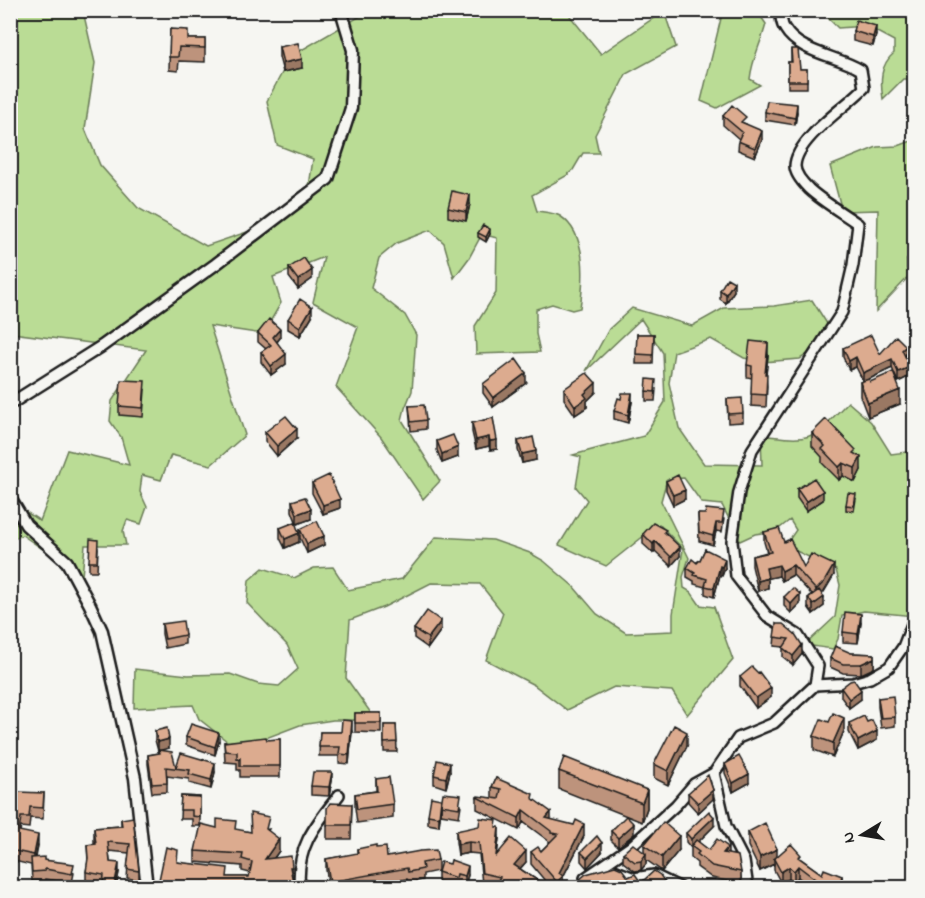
<svg xmlns="http://www.w3.org/2000/svg" width="925" height="898" viewBox="0 0 925 898" font-family="'Indie Flower',sans-serif">
<rect width="100%" height="100%" fill="#f6f6f2"/>
<filter id="ink" filterUnits="userSpaceOnUse"><feTurbulence type="fractalNoise" baseFrequency=".0167" numOctaves="2"/><feDisplacementMap in="SourceGraphic" scale="12" xChannelSelector="R" yChannelSelector="G"/><feConvolveMatrix kernelMatrix="1 2 1 2 8 2 1 2 1" color-interpolation-filters="sRGB"/></filter>
<g filter="url(#ink)">
<path fill="#badc95" stroke="#6b7c58" stroke-width="1.5" d="M723,10l34,1 9,13c-5,20 -14,35 -16,55l10,6 -43,23 -16,-7z
M11,11h72l12,52 -10,66 15,36 38,43 68,38 67,-23 35,-30 5,-34 -36,-14 -10,-44 24,-45 78,-45h204l-3,5 31,38 63,-43 12,36 -50,27 -31,61 4,18h-16l-10,17 -7,6 -34,19 5,16c7,1 18,2 23,5 28,18 24,64 20,92l-8,2 -20,-6 -16,5v25l4,18 -64,2 -1,-28 21,-33 1,-55 -15,-4 -13,24 -15,20 -10,-35 -14,-13 -33,13 -18,15 -8,30 34,27 11,20 -4,56 -7,17 -3,12 38,61 -17,18 -42,-62 -45,-50 22,-60 -45,-25 11,-45 -51,20 8,26 -18,31 -53,-8 35,109 -34,30 -40,-10 -10,25 -19,-5 -2,17 7,15 -6,17 -14,-4 -4,11 3,14h-41l-3,31 -60,-41 -11,5v-38l29,19 27,-71 62,15 -8,-28 -11,-16 2,-20 34,-51 -134,-17z
M826,11h88v68h-11l-20,20c-3,-18 -3,-34 11,-46v-12l-28,-15 -28,2 -9,-9z
M914,140v131l-38,40 2,-101 -36,1 -12,-45 47,-19 21,-1z
M812,300l19,30 -14,18 -17,11 -37,3 -19,-4 -33,-19 -37,13 -5,31 10,45 25,36 58,1 -1,-30c54,7 50,5 87,-33l23,20 20,32 23,-3v165l-50,-5 -22,5 -4,23 -5,10 -28,-4 30,-28 5,-32 -4,-15 -44,-21 -3,-9 7,-10 -6,-10 -14,11 -21,3 -15,7 -18,-36 -20,-2 -18,-25 -17,1 -6,22 28,57 -6,19 1,11 7,4 9,13 14,2 19,53 -46,55 -15,-24 -58,-4 -47,23 -33,-25 -48,-25 17,-47 -23,-29 -49,-1 -47,24 -34,13 -4,58 30,42h-43l-33,5 -63,24 -38,-30 -6,-14 -59,3 1,-39 53,6 42,-1 28,10 21,2 19,-17 -11,-24 -40,-42 2,-23 14,-12 31,10 20,-10 19,-1 15,23 54,-11 34,-42 57,3 37,13 14,8 29,25 24,28 29,19 47,-2v-17l10,-65 -24,-25 -53,42 -47,-21 28,-45 -11,-13 5,-30 -8,-2 71,-19 21,-34 -2,-49 -22,-34 -55,52 23,-42 23,-21 60,18 32,-18 50,-2z"/>
<g fill="none" stroke-linecap="round" stroke-linejoin="round">
<defs>
<path id="minor" d="M781,10c0,7 0,14 4,19 14,24 54,27 76,41l3,18c-18,19 -68,51 -69,78 0,8 9,18 14,23 14,13 34,24 49,35l-5,41 -11,47 -90,138 -13,42 -7,49 4,35 31,40 31,19 20,31 -3,19
M714,773l12,53 18,35 4,27
M614,870l20,8 20,-3 27,13
M585,878l45,-31 46,-42 18,-21 20,-11 24,-35 36,-15 41,-38 38,-2 17,-5 19,-11 14,-20 11,-28
M300,888c-5,-40 16,-64 39,-93"/>
<path id="tertiary" d="M10,404l92,-58 114,-82 112,-85 23,-71 2,-58 -12,-40
M10,498l16,27 41,37 23,43 12,26 33,147 12,110"/>
</defs>
<use href="#minor" stroke="#1c1c1c" stroke-width="14"/>
<use href="#tertiary" stroke="#1c1c1c" stroke-width="15"/>
<use href="#minor" stroke="#f6f6f2" stroke-width="9"/>
<use href="#tertiary" stroke="#f6f6f2" stroke-width="10"/>
</g>
<path fill="#bd937b" stroke="#1c1c1c" stroke-width="1.5" d="M170,29l18,10h17v23l-26,-1 -1,10 -9,-1z
M853,31l23,4 -3,11 -20,-5z
M279,47l23,21 -19,4 -4,-15z
M791,49l9,20h7v19h-19v-26h3z
M765,112h32l-2,13 -30,-5z
M723,116l23,8 16,16 -7,17 -17,-7 1,-11 -16,-14z
M470,204l-4,17 -18,-4v-9z
M478,233l12,1 -4,8 -8,-5z
M915,249v25l-8,-5v-9z
M289,268l23,11 -14,10 -9,-12z
M720,290l14,1 -8,12 -6,-4z
M312,316l-12,20 -12,-7v-10z
M258,333l22,5 -3,4 9,22 -15,11 -10,-13v-10l5,-3 -8,-7z
M637,334h17l-1,30h-17z
M843,348l37,6 26,1 -2,1 6,20 -12,6 -6,-14 -23,11 1,3 30,22 -32,13 -8,-21v-14l3,-1 -7,-14 -7,3 -6,-13z
M768,355l-2,19 1,12 -1,21 -15,-1 1,-28 -5,-1v-12z
M526,383l-33,24 -10,-14v-9z
M564,389l32,3 -9,9v6l-12,8 -11,-16z
M656,389l-1,12h-9v-10z
M145,390l-2,27 -24,-2v-9z
M727,399l16,14v9l-15,1z
M632,402l-4,21 -14,-4v-8z
M409,406l17,14v9l-15,2z
M493,418l4,31 -7,1 -1,-4 -13,3 -4,-17v-9z
M265,432l32,6 -20,18 -12,-15z
M812,433l44,22 5,15 -6,12 -12,-6 -4,4 -17,-17v-6l-10,-11z
M437,441l21,16 -16,6 -5,-13z
M518,441l18,19 -14,3 -4,-13z
M666,481l19,18 -12,6 -7,-15z
M312,483l28,25 -17,6 -11,-21z
M797,489l26,11 -17,11 -9,-13z
M856,499l-2,12 -8,-1v-5z
M292,501l19,18 -14,5 -5,-13z
M698,514l26,5 -2,13 -6,-1 -3,14 -14,-4z
M280,528l19,14 -14,6 -5,-10z
M300,529l24,16 -17,8 -7,-15z
M764,532l20,10 20,25 30,8 -12,19 2,12 -11,8 -5,-7v-9l4,-3 -19,-20 -11,6 -3,-5 -11,2v10l-10,3 -6,-25v-10l15,-4 -3,-10z
M666,533l14,23 -9,10 -16,-15 -2,2 -10,-9v-10z
M98,549l-1,22h-8v-9z
M705,549l20,19 -3,8 -2,-1 -6,22 -9,-3v-7l-11,-3v-3l-7,-4v-9l13,-8z
M784,597l16,7 -9,9 -7,-7z
M861,623l-3,20 -15,-1v-10z
M162,624l23,11v9l-20,4 -3,-14z
M776,624l26,30 -9,11 -10,-8v-10l-9,-1z
M414,629l27,1 -13,18 -14,-10z
M851,653l23,1v14l-13,6 -18,-1 -13,-6v-9z
M740,677l31,20 -15,11 -16,-22z
M841,688l20,11 -12,9 -8,-11z
M878,698l17,19v9l-14,2 -3,-21z
M355,713h26v20l-26,-1z
M867,722l10,18 -19,10 -9,-18v-9z
M384,725h12l1,27h-13z
M155,731l14,17 -8,2 15,17 39,5 -4,17 -22,-6v-4l-22,-3v16l-15,1 -4,-29v-9l11,-2v-2h-1l-3,-11z
M352,731l-3,33 -10,-1v-7h-20l1,-24h21z
M844,731l-11,26 -19,-7v-14z
M186,737l33,4 -4,14 -29,-10z
M280,739v38h-40v-7h-3v-7l-12,-1 -1,-20 43,-2z
M687,746l-19,39 -14,-7v-14z
M725,764l24,19 -16,9 -8,-19z
M559,771l88,19v18l-5,14 -83,-33z
M450,772l-4,16 -12,-4v-9z
M496,778l37,21 18,21 33,16 -21,41v11h-12l-20,-24v-12l10,-1 9,-9 -27,-20 -4,8 -42,-21v-12l15,1v-11z
M376,779l17,25v14l-36,5 -2,-15v-14l21,-3z
M332,781l-3,15 -18,-1v-9z
M44,793l-1,26 -13,-1 -1,10 -8,-1 -1,4 18,14 -2,13 8,2 30,13 -2,10 -27,-4v2h-13l-1,-16 -21,-5v-50l4,1 3,-3z
M688,793l25,6 -15,14 -10,-11z
M181,796l19,1v29h-8v-7h-12z
M352,804l-1,35h-24v-14z
M441,805h20l-2,12 -18,-3z
M441,808l-2,18 -11,-2v-9z
M121,819l18,52v9l-12,-2 2,-25 -20,-2 1,11 9,10 -3,16h-13v-4l-17,-3v-9l2,-11 -1,-16 7,-1v-16l27,-2z
M714,826l-16,16 11,8 19,4 13,18v12l-29,-6 -15,-11v-4l-6,-5v-10l-5,-6v-9z
M497,827l2,11 -2,16 29,8 -6,7 29,19h-55l-12,-4 -3,-30 -10,-1 -11,2 -2,-13v-11z
M217,828l34,4 18,-3 -1,2 11,20 -5,7 18,9v10l2,11h-135v-8l19,-18 50,15h21l1,-4 -8,-2v-5l-47,-4v-11z
M611,831l23,3 -16,13 -7,-7z
M748,832l29,24 24,3 21,15 20,2v12h-30l-14,-11 -4,5 -5,-3 -8,4 -7,-13v-6l-14,7 -12,-25z
M644,845l35,5 -17,21 -16,-11v4l-5,6 -6,1 -12,-9v-9h21z
M376,848l11,9 51,3v11l-15,3v6l-15,3 -1,-4 -48,9h-30l-3,-18v-11l31,-5v-5z
M581,852h21l-15,16 -6,-7z
M438,872l30,3 -3,11 -8,-3 -1,4 -18,-6z"/>
<path fill="#9a7864" stroke="#1c1c1c" stroke-width="1.5" d="M876,26v9l-3,11v-9z
M302,59v9l-19,4v-9z
M797,104v8l-2,13v-7z
M762,131v9l-7,17v-9z
M470,195v9l-4,17v-9z
M490,229v5l-4,8v-5z
M312,270v9l-14,10v-9z
M734,282v9l-8,12v-9z
M312,307v9l-12,20v-9z
M280,329v9l-7,8v-9z
M768,343v12l-3,30v-11z
M906,346v9l-4,5v-10z
M286,354v10l-15,11v-9z
M856,357v10l-7,3v-9z
M892,359v9l-29,14v-9z
M910,367v9l-12,6v-10z
M526,373v10l-33,24v-9z
M596,383v9l-9,9v6l-12,8v-9l9,-12z
M900,390v14l-32,13v-14z
M632,393v9l-4,21v-8z
M297,429v9l-20,18v-10z
M489,437v9l-13,3v-9z
M497,440v9l-7,1v-9z
M458,447v10l-16,6v-9z
M536,451v9l-14,3v-9z
M861,457v13l-6,12v-14z
M843,463v13l-4,4v-13z
M685,490v9l-12,6v-10z
M823,491v9l-17,11v-9z
M340,499v9l-17,6v-9z
M311,509v10l-14,5v-10z
M716,523v8l-3,14v-9z
M299,533v9l-14,6v-9z
M324,536v9l-17,8v-9z
M655,541v10l-2,2v-9z
M680,547v9l-9,10v-9z
M725,559v9l-3,8v-9z
M779,565v11l-13,3v-11z
M793,565v10l-11,6v-10z
M834,565v10l-10,17 -8,8v-10z
M720,566v9l-6,22v-9z
M768,578v10l-10,3v-10z
M800,594v10l-9,9v-9z
M824,597v9l-11,8v-9z
M861,614v9l-3,20v-9z
M441,621v9l-13,18v-10z
M802,645v9l-9,11v-9z
M874,658v10l-13,6v-10z
M771,688v9l-15,11v-10z
M861,690v9l-12,9v-9z
M844,718v13l-11,26v-14z
M352,721v10l-3,33v-9z
M877,731v9l-19,10v-9z
M687,732v14l-19,39v-14z
M219,733v8l-4,14v-8z
M169,739v9l-11,3v-9z
M215,763v9l-4,17v-9z
M450,763v9l-4,16v-10z
M332,772v9l-3,15v-9z
M749,774v9l-16,9v-9z
M647,790v18l-5,14v-19z
M713,790v9l-15,14v-10z
M441,799v9l-2,18v-9z
M523,810v12l-4,8v-12z
M551,812v11l-5,-5z
M714,817v9l-21,21 -2,-1v-7z
M584,824v12l-21,41v11h-6v-6l2,-9z
M634,824v10l-16,13v-9z
M499,827v11l-3,29v-11z
M38,835v10l-4,20v-10z
M679,836v14l-17,21v-14z
M279,839v12l-14,19v-11z
M469,842v11l-11,2v-11z
M602,843v9l-15,16v-10z
M728,847v12l-5,-6z
M777,849v13l-3,-3v5l-14,7v-14z
M526,851v11l-12,13v-10z
M646,854v10l-5,6v-9z
M119,863v9l-3,16h-2z
M468,866v9l-3,11v-10z
M798,866v11l-4,5v-11z
M789,867v12l-8,4v-11z
M842,876v12h-4z"/>
<path fill="#dcab8f" stroke="#1c1c1c" stroke-width="1.5" d="M856,20l20,6 -3,11 -20,-6z
M170,29l18,1v9h17v9l-26,-1 -1,10h-9z
M298,43l4,16 -19,4 -4,-16z
M791,49h7l2,20h7v12h-19v-19h4z
M767,101l30,3 -2,14 -30,-6z
M732,105l14,12 -5,5 21,9 -7,17 -17,-7 4,-9 -19,-16z
M452,191l18,4 -4,17 -18,-4z
M483,225l7,4 -4,8 -8,-4z
M915,249v16l-8,-5 7,-11z
M304,258l8,12 -14,10 -9,-12z
M727,278l7,4 -8,12 -6,-4z
M300,299l12,8 -12,20 -12,-8z
M269,319l11,10 -7,8 13,17 -15,12 -10,-14 10,-7 -13,-12z
M637,334h17l-1,21 -17,-1z
M871,335l9,19 16,-18 10,10 -4,4 8,17 -12,5 -6,-13 -29,14 -7,-16 -7,4 -6,-13z
M750,341l18,2 -3,31h2l-1,21 -15,-1 1,-28 -5,-1z
M516,359l10,14 -33,25 -10,-14z
M893,372l7,18 -32,13 -8,-21 9,-3 1,3z
M587,373l9,10 -12,11 3,4 -12,8 -11,-17z
M647,379l9,1 -1,12 -9,-1z
M121,380l24,1 -2,27 -24,-2z
M622,393h10l-4,22 -14,-4 4,-13 3,1z
M742,398l1,15 -15,1 -1,-15z
M424,405l2,15 -15,2 -2,-16z
M286,416l11,13 -20,17 -12,-14z
M493,418l4,22 -7,1 -1,-4 -13,3 -4,-17z
M826,419l30,31 -3,3 8,4 -6,11 -12,-5 -4,4 -17,-18 3,-3 -13,-13z
M453,435l5,12 -16,7 -5,-13z
M533,437l3,14 -14,3 -4,-13z
M329,475l11,24 -17,6 -11,-22z
M678,475l7,15 -12,5 -7,-14z
M814,478l9,13 -17,11 -9,-13z
M848,493l8,1 -2,12 -8,-1z
M305,497l6,12 -14,5 -5,-13z
M706,509l18,2 -2,12h-6l-3,13 -14,-4 -1,-18h7z
M317,521l7,15 -17,8 -7,-15z
M295,522l4,11 -14,6 -5,-11z
M653,523l13,7 -2,2 16,15 -9,10 -16,-16 -2,3 -10,-10z
M779,528l5,14 6,-3 14,28 7,-13 23,11 -10,17 -8,8 -23,-25 -11,6 -3,-6 -13,3 2,10 -10,3 -6,-25 19,-4 -7,-20z
M90,539l8,1 -1,22h-8z
M705,549l20,10 -3,8 -2,-1 -6,22 -9,-2 2,-7 -13,-4 1,-2 -8,-5 5,-9 5,4 3,-3z
M793,588l7,6 -9,10 -7,-7z
M819,590l5,7 -11,8 -5,-7z
M427,611l14,10 -13,17 -14,-9z
M845,612l16,2 -3,20 -15,-2z
M183,621l2,14 -20,4 -3,-15z
M776,624h7l12,10 7,11 -9,11 -10,-8 6,-9 -15,-2z
M835,646l16,7 23,1v4l-13,6h-18l-13,-6z
M752,667l6,6 1,-1 12,16 -15,10 -16,-21z
M854,680l7,10 -12,9 -8,-11 9,-7z
M893,696l2,21 -14,1 -3,-20z
M355,713h26v10h-26z
M833,713l11,5 -11,25 -19,-7 7,-17 8,3z
M864,716l3,6 5,-2 5,11 -19,10 -9,-18z
M342,720l10,1 -3,34 -10,-1 1,-7h-21l1,-15h21z
M191,724l28,9 -4,14 -29,-10z
M384,725h12l1,17 -13,1z
M674,725l13,7 -19,39 -14,-7z
M167,728l2,11 -11,3 -3,-11z
M266,737l1,3 13,-1v27h-40v-8l-3,1v-7l-12,-1 -1,-9z
M159,750l13,2 4,15 5,-14 34,10 -4,17 -22,-6 1,-4 -24,-3 1,16 -15,1 -4,-29 12,-2z
M739,756l10,18 -16,9 -8,-19z
M564,757l83,33 -5,13 -83,-32z
M437,760l13,3 -4,15 -12,-3z
M313,772h19l-3,15 -18,-1z
M708,775l5,15 -15,13 -10,-10z
M389,777l4,27 -36,5 -2,-15 22,-3 -1,-12z
M496,778l37,16 -1,4 19,14 -5,6 28,7 2,-5 8,4 -25,49 4,3 -6,6 -26,-30 7,-5 3,4 17,-17 -7,-1v-2l-28,-21 -4,8 -42,-21 1,-1 21,3 2,-10 -9,-2z
M18,792l26,1 -1,15 -13,-1 -1,10h-8l-2,14 19,4 -4,20 -24,-5v-40l4,1v-4l3,1z
M443,793l18,2 -2,13 -18,-3z
M181,796l19,1v20l-8,-1v-6h-12z
M431,797l10,2 -2,18 -11,-2z
M330,803l22,1 -1,21h-24v-17z
M709,811l5,6 -23,22 -5,-6z
M250,813l19,4 -3,12 13,10 -14,20 26,-3 1,11h-2l4,20 -64,1v-3l-25,-2 -1,5h-29l1,-5 -17,-3 7,-33 12,3 -1,12 51,6 -1,9h22l3,-15 -10,-3 1,-5 -48,-3 6,-27 16,4v-9l19,2 -1,8 16,3z
M626,816l8,8 -16,14 -7,-7z
M133,817l6,54 -12,-2 3,-25 -22,-2 2,20 9,1 -5,24 -11,-2 1,-10 -18,-3 2,-14 -1,-13 9,-1 -2,-16 28,-2 -1,-7z
M480,818l17,2 -1,7h3l-3,29 15,-18 15,13 -12,14 35,23h-52l-3,-2 6,-9 -18,-4 -3,-30 -10,-1 -11,2 -2,-13 23,-5z
M663,822l16,14 -17,21 -18,-12z
M765,823l12,26 -17,8 -12,-25z
M597,836l5,7 -15,15 -6,-6z
M717,839l11,8 -5,6 15,3 3,16 -29,-6 -15,-12 2,-2 -8,-6 5,-6 13,10z
M633,844l13,10 -5,7 -6,1 -12,-9z
M791,844l10,11 -3,2 24,17 2,-5 18,7 -4,12h-21l2,-6 -21,-16 -4,5 -5,-4 -8,5 -7,-13z
M376,845v3l10,-1 1,10 33,-6 16,-1 2,10 -16,3 1,6 -15,3 -1,-4 -77,14 -4,-23 32,-6 -1,-4z
M44,857v3l30,4 -2,10 -27,-5v2l-13,1 -1,-14z
M451,860l17,6 -3,10 -8,-2 -1,4 -18,-6 3,-10 9,2z
M615,866l7,3 6,8 7,-3 7,10 -5,4h-67l16,-14z
M654,871l6,4 9,13h-22l-4,-7z"/>
</g>
<rect width="925" height="898" fill="none" stroke="#f6f6f2" stroke-width="36"/>
<rect x="18" y="18" width="889" height="862" fill="none" stroke="#1c1c1c" stroke-width="2" filter="url(#ink)"/>
<g transform="translate(862 835) rotate(259)" stroke="#f6f6f2" stroke-width="4.5" paint-order="stroke">
<path d="M0-4.5L10 22L0 15L-10 22Z" fill="#1c1c1c"/>
<text y="-9" font-size="16" font-weight="bold" text-anchor="middle" fill="#1c1c1c">N</text>
</g>
</svg>
